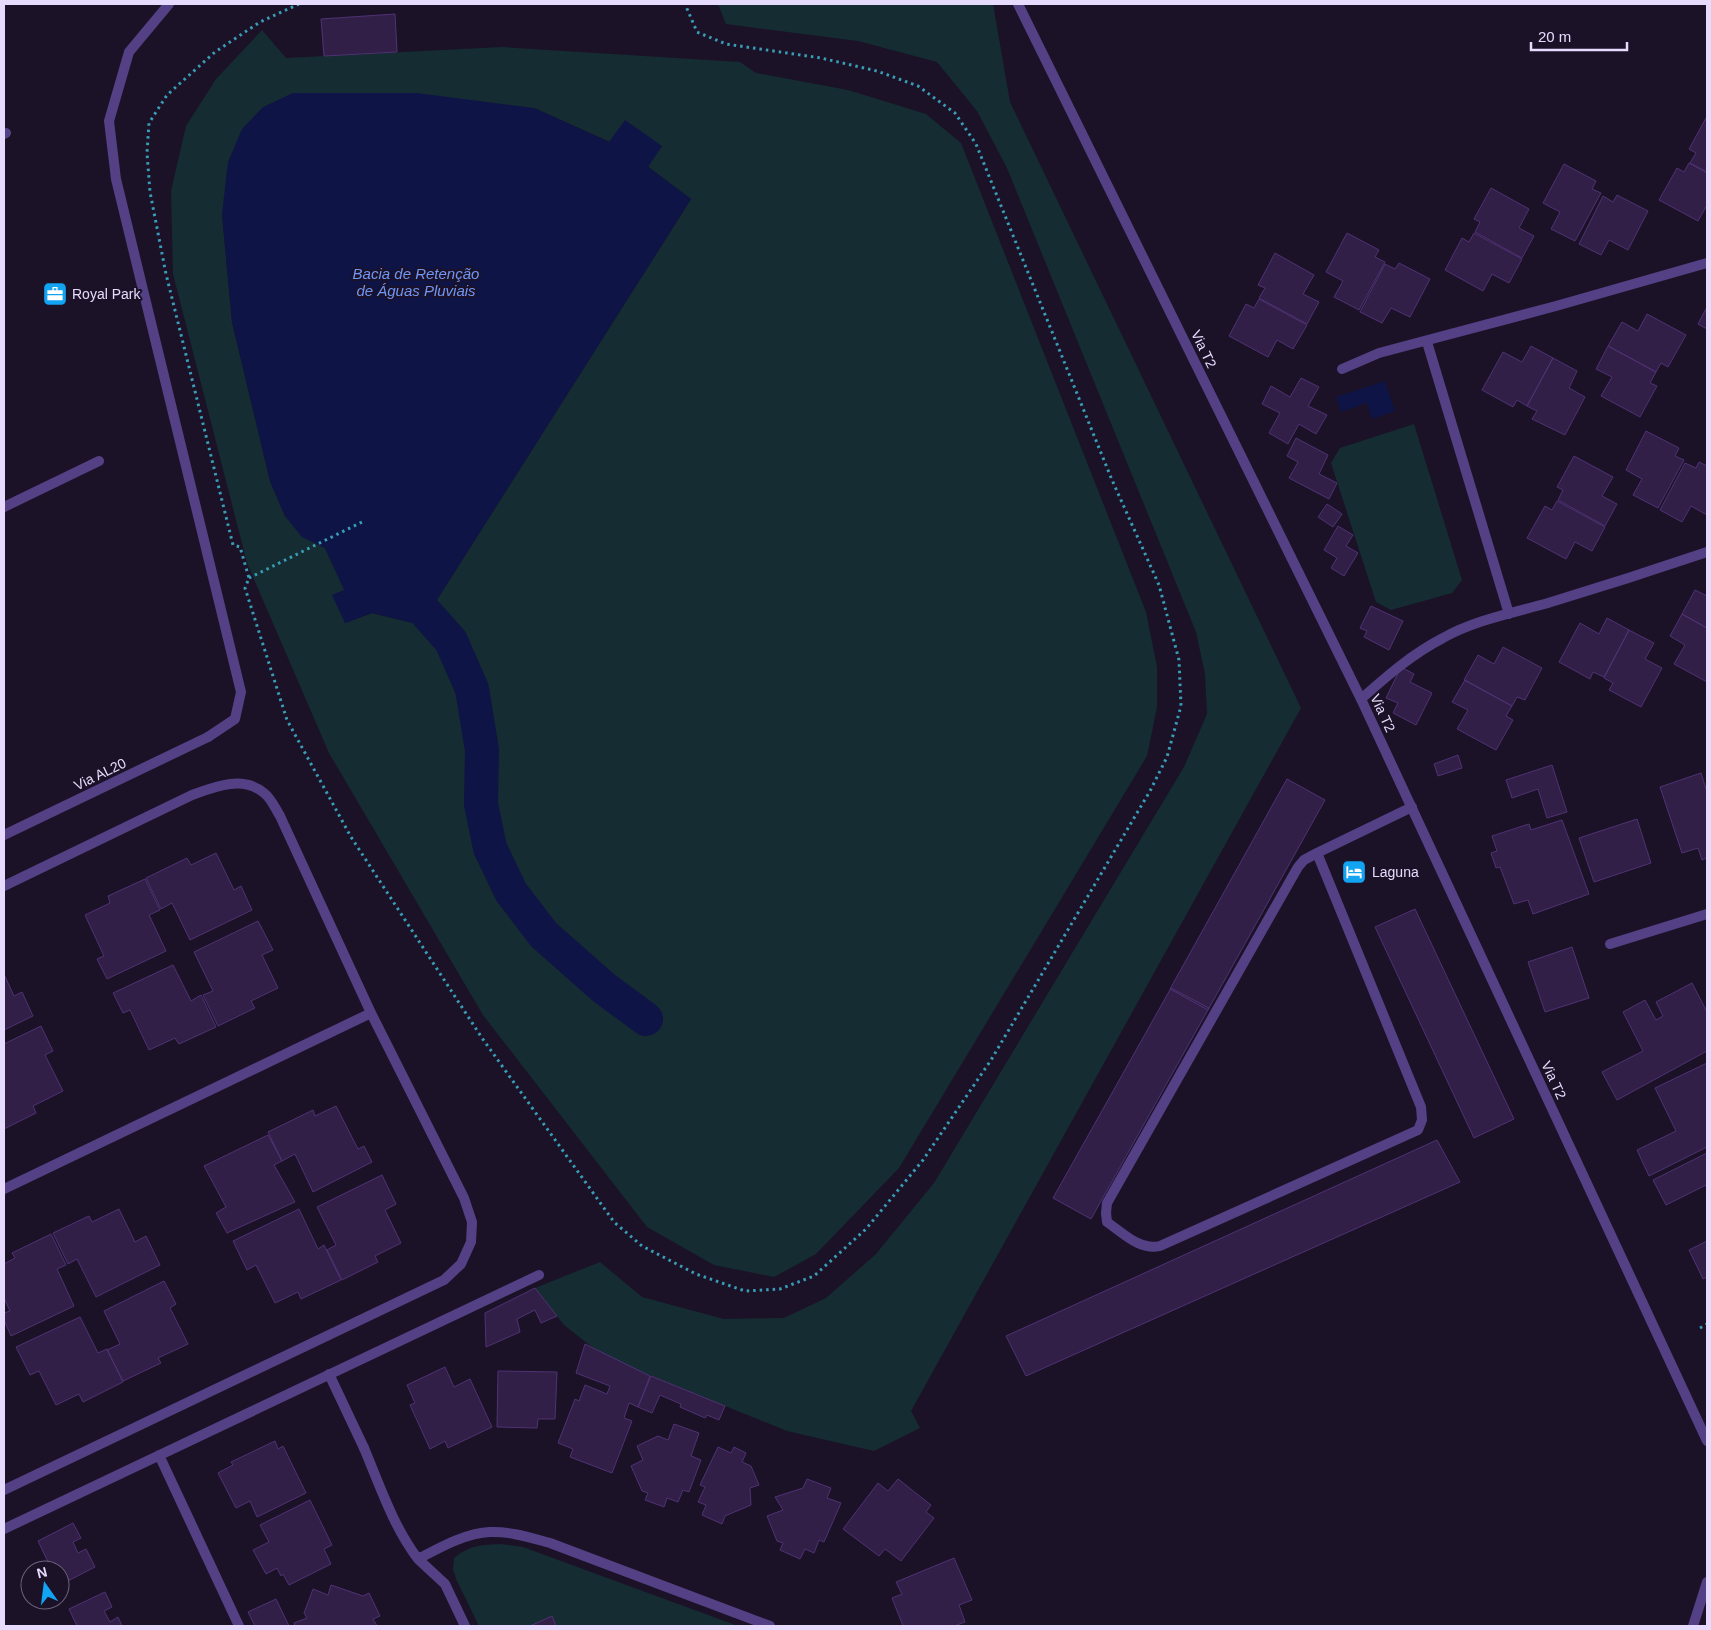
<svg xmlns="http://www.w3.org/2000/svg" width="1711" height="1630" viewBox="0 0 1711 1630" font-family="Arial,sans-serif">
<rect width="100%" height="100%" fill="#1b1228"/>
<path fill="#152c32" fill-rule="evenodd" d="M718,4h275l17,98 291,606 -390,703 9,17 -46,23 -87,-20 -160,-65 -35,-19 -28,-22 -29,-37 65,-26 42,35 82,22 60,-1 42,-20 50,-44 58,-71 250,-416 23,-53 -2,-40 -9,-42 -189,-464 -30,-57 -40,-49 -79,-21 -132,-17z
M262,30l24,28 216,-11 238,15 16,11 92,17 78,24 35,29 185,469 11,55v40l-10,49 -248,412 -83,86 -42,23 -60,-12 -67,-38 -164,-212 -154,-262 -82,-190 -74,-289 -2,-83 15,-65 30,-47zM534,108l76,34 52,4 -15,20 44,33 -270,426 -49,-12 -27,10v-33l-20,-42 -40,-32 -15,-35 -38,-159 -10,-108z
M1414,424l48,156 -10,13 -61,17 -15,-8 -45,-139 9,-15z
M501,1544l22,3 215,79h-259l-22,-45 -4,-11 1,-12c16,-13 27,-13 47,-14z"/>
<path fill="#0e1445" d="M293,93h123l118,15 75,34 16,-22 37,26 -14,21 43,32 -270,426 -49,-12 -27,10 -13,-28 12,-5 -19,-42 -23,-11 -17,-21 -15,-35 -38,-159 -10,-108 6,-52 14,-33 21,-22z
M1385,381l10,30 -23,8 -5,-16 -26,9 -5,-15z"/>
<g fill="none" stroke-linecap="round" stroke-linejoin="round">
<path stroke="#0e1445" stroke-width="34" d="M427,614l24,27 21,48 10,61 -1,54 9,44 21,44 33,43 60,53 42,31"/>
</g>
<path fill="#321f48" stroke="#4f3273" d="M395,14l2,38 -73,4 -3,-37z
M1706,118l1,1v53l-17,-9 6,-10 -7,-4z
M1689,163l18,10v32l-9,16 -39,-21 18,-32 7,4z
M1564,164l32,17 -4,8 9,4 -26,48 -24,-12 9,-17 -17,-9z
M1491,188l38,21 -10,19 15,8 -12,22 -47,-26 5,-10 -6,-3z
M1617,195l31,16 -20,39 -19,-10 -8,15 -22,-11 24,-48 10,6z
M1347,233l32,17 -4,7 10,5 -26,48 -25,-13 9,-16 -17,-9z
M1474,233l48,26 -13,24 -17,-9 -9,17 -38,-21 17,-32 7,4z
M1275,253l39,22 -11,19 16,8 -12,22 -48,-26 6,-10 -7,-3z
M1399,263l31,16 -20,38 -19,-9 -9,15 -22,-11 25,-48 10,5z
M1259,299l48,26 -14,24 -16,-9 -9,17 -39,-21 17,-32 8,4z
M1707,307v22l-9,-5z
M1647,314l39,21 -18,32 -7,-4 -5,9 -48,-26 14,-24 16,9z
M1531,346l22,12 -26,48 -10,-6 -4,7 -31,-17 21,-38 19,10z
M1608,346l48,26 -6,11 7,3 -17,31 -39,-21 11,-19 -16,-8z
M1553,358l24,13 -8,17 16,9 -20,38 -33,-16 5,-8 -10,-5z
M1301,378l18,9 -11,19 19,9 -11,19 -17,-10 -11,20 -19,-11 11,-20 -18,-9 9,-18 19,11z
M1646,431l33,17 -4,8 9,4 -26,48 -25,-13 9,-16 -16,-9z
M1296,438l32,17 -9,19 18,9 -8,16 -40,-21 9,-16 -11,-6z
M1574,456l39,21 -11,19 15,8 -12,22 -47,-26 5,-10 -6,-3z
M1699,462l8,4v49l-16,-9 -9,16 -22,-12 25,-47 11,5z
M1557,501l48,26 -13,24 -17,-9 -9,17 -39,-21 18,-32 7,4z
M1327,504l15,10 -9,13 -15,-10z
M1338,526l15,9 -7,11 12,7 -14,23 -13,-8 6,-10 -13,-8z
M1695,590l12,6v32l-25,-14z
M1371,606l32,15 -14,29 -25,-13 3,-6 -7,-3z
M1682,614l25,14v54l-33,-18 11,-19 -15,-9z
M1607,618l22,12 -25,47 -11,-5 -3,7 -31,-17 21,-39 19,11z
M1629,630l25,13 -9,16 17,9 -21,39 -32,-17 4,-7 -9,-5z
M1503,647l39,21 -17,32 -8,-3 -5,9 -48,-26 14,-25 16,9z
M1401,667l13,7 -4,8 22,11 -16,32 -23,-12 5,-10 -12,-5z
M1465,680l47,26 -6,10 7,4 -17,30 -39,-21 11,-19 -16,-8z
M1458,755l4,13 -24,8 -4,-12z
M1552,765l15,47 -20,6 -9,-29 -26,9 -6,-18z
M1701,773l6,19v66l-5,2 -4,-12 -16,5 -22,-66z
M1287,779l38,21 -117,210 -38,-21z
M1637,819l14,44 -57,19 -15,-44z
M1562,820l27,74 -56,20 -5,-14 -14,4 -14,-37 -4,1 -5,-15 6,-2 -5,-15 37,-12 2,6z
M216,853l18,37 7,-4 11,24 -62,30 -18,-37 -11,6 -15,-31 41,-20 4,7z
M145,879l15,31 -11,5 17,36 -59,28 -10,-20 7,-3 -19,-41 25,-12 -2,-7z
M1415,909l99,210 -40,19 -99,-211z
M258,921l15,29 -11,5 16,33 -27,13 4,7 -37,18 -15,-31 10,-4 -19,-39z
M1572,947l17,51 -44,14 -17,-50z
M173,965l18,36 10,-6 15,32 -37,17 -4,-6 -26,12 -19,-40 -7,3 -10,-20z
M4,974l10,22 8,-4 11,24 -29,14z
M1692,983l15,29v39l-90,49 -15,-28 41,-21 -20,-39 22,-12 11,20 7,-4 -7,-14z
M1171,988l38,20 -118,211 -38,-21z
M41,1026l12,25 -8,4 18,36 -30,15 3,7 -32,16v-85z
M1707,1063v84l-58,29 -12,-26 39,-19 -21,-43z
M336,1106l22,43 6,-3 8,16 -59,30 -18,-38 -13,7 -14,-29 45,-22 2,6z
M268,1135l14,26 -8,4 21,37 -68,31 -11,-20 10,-6 -22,-41z
M1437,1140l23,42 -434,194 -20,-40z
M1707,1153v36l-1,-4 -40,20 -13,-25z
M382,1175l14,29 -11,6 16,33 -26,13 3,6 -36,18 -15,-30 9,-5 -19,-38z
M119,1209l16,33 11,-6 14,29 -64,32 -19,-38 -9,5 -15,-31 36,-17 3,6z
M299,1209l19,40 6,-4 17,35 -40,19 -3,-7 -23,11 -19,-38 -9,5 -14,-29z
M51,1234l15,31 -9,4 17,37 -63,30 -7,-16v-7l6,-2 -6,-13v-34l11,-6 -3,-5z
M1707,1241v36l-4,2 -14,-29z
M164,1281l12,23 -6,4 18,36 -30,14 3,5 -38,18 -16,-31 13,-6 -16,-33z
M535,1288l22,28 -16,7 -6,-13 -18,9 3,13 -34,15 -1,-34z
M80,1317l18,36 9,-4 16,33 -40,20 -4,-8 -23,11 -17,-34 -9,4 -14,-28z
M585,1344l65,32 -12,31 -9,-4 -5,15 8,3 -20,52 -42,-16 3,-8 -15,-6 17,-44 4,2 6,-16 22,9 3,-8 -34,-13z
M445,1367l9,20 16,-8 22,48 -44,21 -3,-7 -15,8 -20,-44 5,-2 -8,-18z
M498,1371l59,1 -2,47h-17l-1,9 -40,-1z
M651,1376l74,30 -6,14 -12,-5 -2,3 -25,-11 1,-3 -21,-9 -8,18 -14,-6z
M674,1424l25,9 -8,23 10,4 -12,32 -6,-2 -5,12 -11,-4 -3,9 -19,-7 3,-7 -6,-2 -11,-25 12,-6 -6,-14 21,-10 10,4z
M275,1441l3,8 5,-3 23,47 -49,24 -7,-16 -14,7 -18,-35 15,-8 -2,-3z
M718,1447l13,6 3,-6 12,6 -4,9 9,4 8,19 -9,3 1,17 -26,11 -3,8 -20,-9 4,-10 -8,-3 7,-15 -5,-2z
M807,1479l24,9 -4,10 14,5 -17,39 -5,-2 -5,13 -9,-4 -5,10 -20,-9 3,-7 -6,-2 -10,-25 16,-6 -8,-13 28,-9z
M898,1479l33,26 -5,7 8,6 -33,43 -16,-12 -6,7 -36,-27 35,-46 10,8z
M310,1500l22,45 -8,4 7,15 -42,21 -6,-11 -2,2 -4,-8 -11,6 -13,-24 16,-8 -9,-17z
M73,1523l8,15 -8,4 5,11 8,-4 9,18 -35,18v-15h-12l-1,-3 3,-1 -12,-25z
M954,1558l18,42 -13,5 6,17 -11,4h-51l-11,-28 10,-4 -6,-12z
M331,1585l32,11 6,-3 11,23 -7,3 4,7h-82l-1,-3 13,-5 -3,-5 9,-24 15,6z
M105,1592l7,15 -8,4 6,11 8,-5 4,9h-45l-8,-17z
M276,1599l13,27h-34l-7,-14z
M552,1616l4,10h-26z"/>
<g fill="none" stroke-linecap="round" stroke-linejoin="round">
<path stroke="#389db5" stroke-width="3" stroke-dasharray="2.5 4" stroke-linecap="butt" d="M299,4l-39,18 -45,30 -48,43 -18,28 -2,30 3,39 16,82 67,271 7,2 9,31 -4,10 42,132 64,117 131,201 132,184 28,24 54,28 49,17 35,-2 34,-13 52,-47 57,-69 68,-100 159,-269 17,-34 14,-51 -2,-46 -20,-75 -47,-105 -136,-336 -21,-31 -37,-27 -41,-15 -56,-13 -95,-14 -29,-12 -12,-28
M249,578l113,-56
M1700,1328l7,-4"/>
<path stroke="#544084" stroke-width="10" d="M169,4l-40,48 -20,69 7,58 125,513 -6,27 -27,18
M1317,853l-13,7 -6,7 -191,336 -1,10 1,9c16,11 33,29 53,24l258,-116 4,-10 -1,-13 -104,-254 95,-46
M329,1374l35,74
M159,1455l80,171
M4,1529l535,-254"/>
<path stroke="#544084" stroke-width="10" d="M4,134l2,-1
M1427,342l82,272
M1342,369l37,-16 177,-47 151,-43
M4,507l95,-46
M1361,699c26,-23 51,-45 82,-61 32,-18 70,-25 105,-35 53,-16 106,-33 159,-51
M4,886l188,-91c22,-8 51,-20 72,-2 7,5 11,15 16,23l91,197 93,185 8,24 -1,20 -10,22 -17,16 -440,210
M1610,944l97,-30
M4,1189l367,-176
M364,1448c16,38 29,78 54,111
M465,1626l-20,-42 -27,-25c21,-11 47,-26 72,-27 20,-1 41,6 60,11l220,83"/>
<path stroke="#544084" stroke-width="10" d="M1018,4l343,695 346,742
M4,835l204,-98
M1693,1626l14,-44"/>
</g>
<defs>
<symbol id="office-square" viewBox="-11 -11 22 22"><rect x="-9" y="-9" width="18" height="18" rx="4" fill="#12a3f2" stroke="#1b1228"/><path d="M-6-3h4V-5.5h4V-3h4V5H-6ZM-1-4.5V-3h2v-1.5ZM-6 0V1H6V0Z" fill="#fff"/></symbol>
<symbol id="hotel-square" viewBox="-11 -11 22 22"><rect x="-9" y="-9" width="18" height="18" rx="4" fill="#12a3f2" stroke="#1b1228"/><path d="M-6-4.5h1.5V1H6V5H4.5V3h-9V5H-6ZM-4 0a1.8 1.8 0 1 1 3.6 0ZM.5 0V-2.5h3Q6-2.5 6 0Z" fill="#fff"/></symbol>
</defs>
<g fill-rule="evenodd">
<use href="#office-square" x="41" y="280" width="28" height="28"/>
<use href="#hotel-square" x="1340" y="858" width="28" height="28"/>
</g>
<g text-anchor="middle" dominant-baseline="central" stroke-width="4" stroke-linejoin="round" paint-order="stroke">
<g font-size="14" fill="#e7dbfd" stroke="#1b1228" text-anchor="start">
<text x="72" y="294">Royal Park</text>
<text x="1372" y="872">Laguna</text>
</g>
<g font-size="14" fill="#e7dbfd" stroke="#1b1228">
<text transform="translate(1204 349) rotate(64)">Via T2</text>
<text transform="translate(1383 713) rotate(65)">Via T2</text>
<text transform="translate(100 774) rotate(-26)">Via AL20</text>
<text transform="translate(1554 1080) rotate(65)">Via T2</text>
</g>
<g font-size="15" font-style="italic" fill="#6f96f7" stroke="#1b1228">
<text x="416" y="273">Bacia de Retenção<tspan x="416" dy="17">de Águas Pluviais</tspan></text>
</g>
</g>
<rect width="1711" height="1630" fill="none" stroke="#e7dbfd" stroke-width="10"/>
<g transform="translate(45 1585) rotate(346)"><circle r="24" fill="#1b1228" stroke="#6d627d"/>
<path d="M0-4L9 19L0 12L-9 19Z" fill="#12a3f2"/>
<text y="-8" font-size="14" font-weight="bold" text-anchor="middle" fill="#e7dbfd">N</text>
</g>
<path d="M1531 42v8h96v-8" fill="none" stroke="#e7dbfd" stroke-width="2.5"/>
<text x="1538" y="42" font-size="15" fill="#e7dbfd" stroke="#1b1228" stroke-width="4" paint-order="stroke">20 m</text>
</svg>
